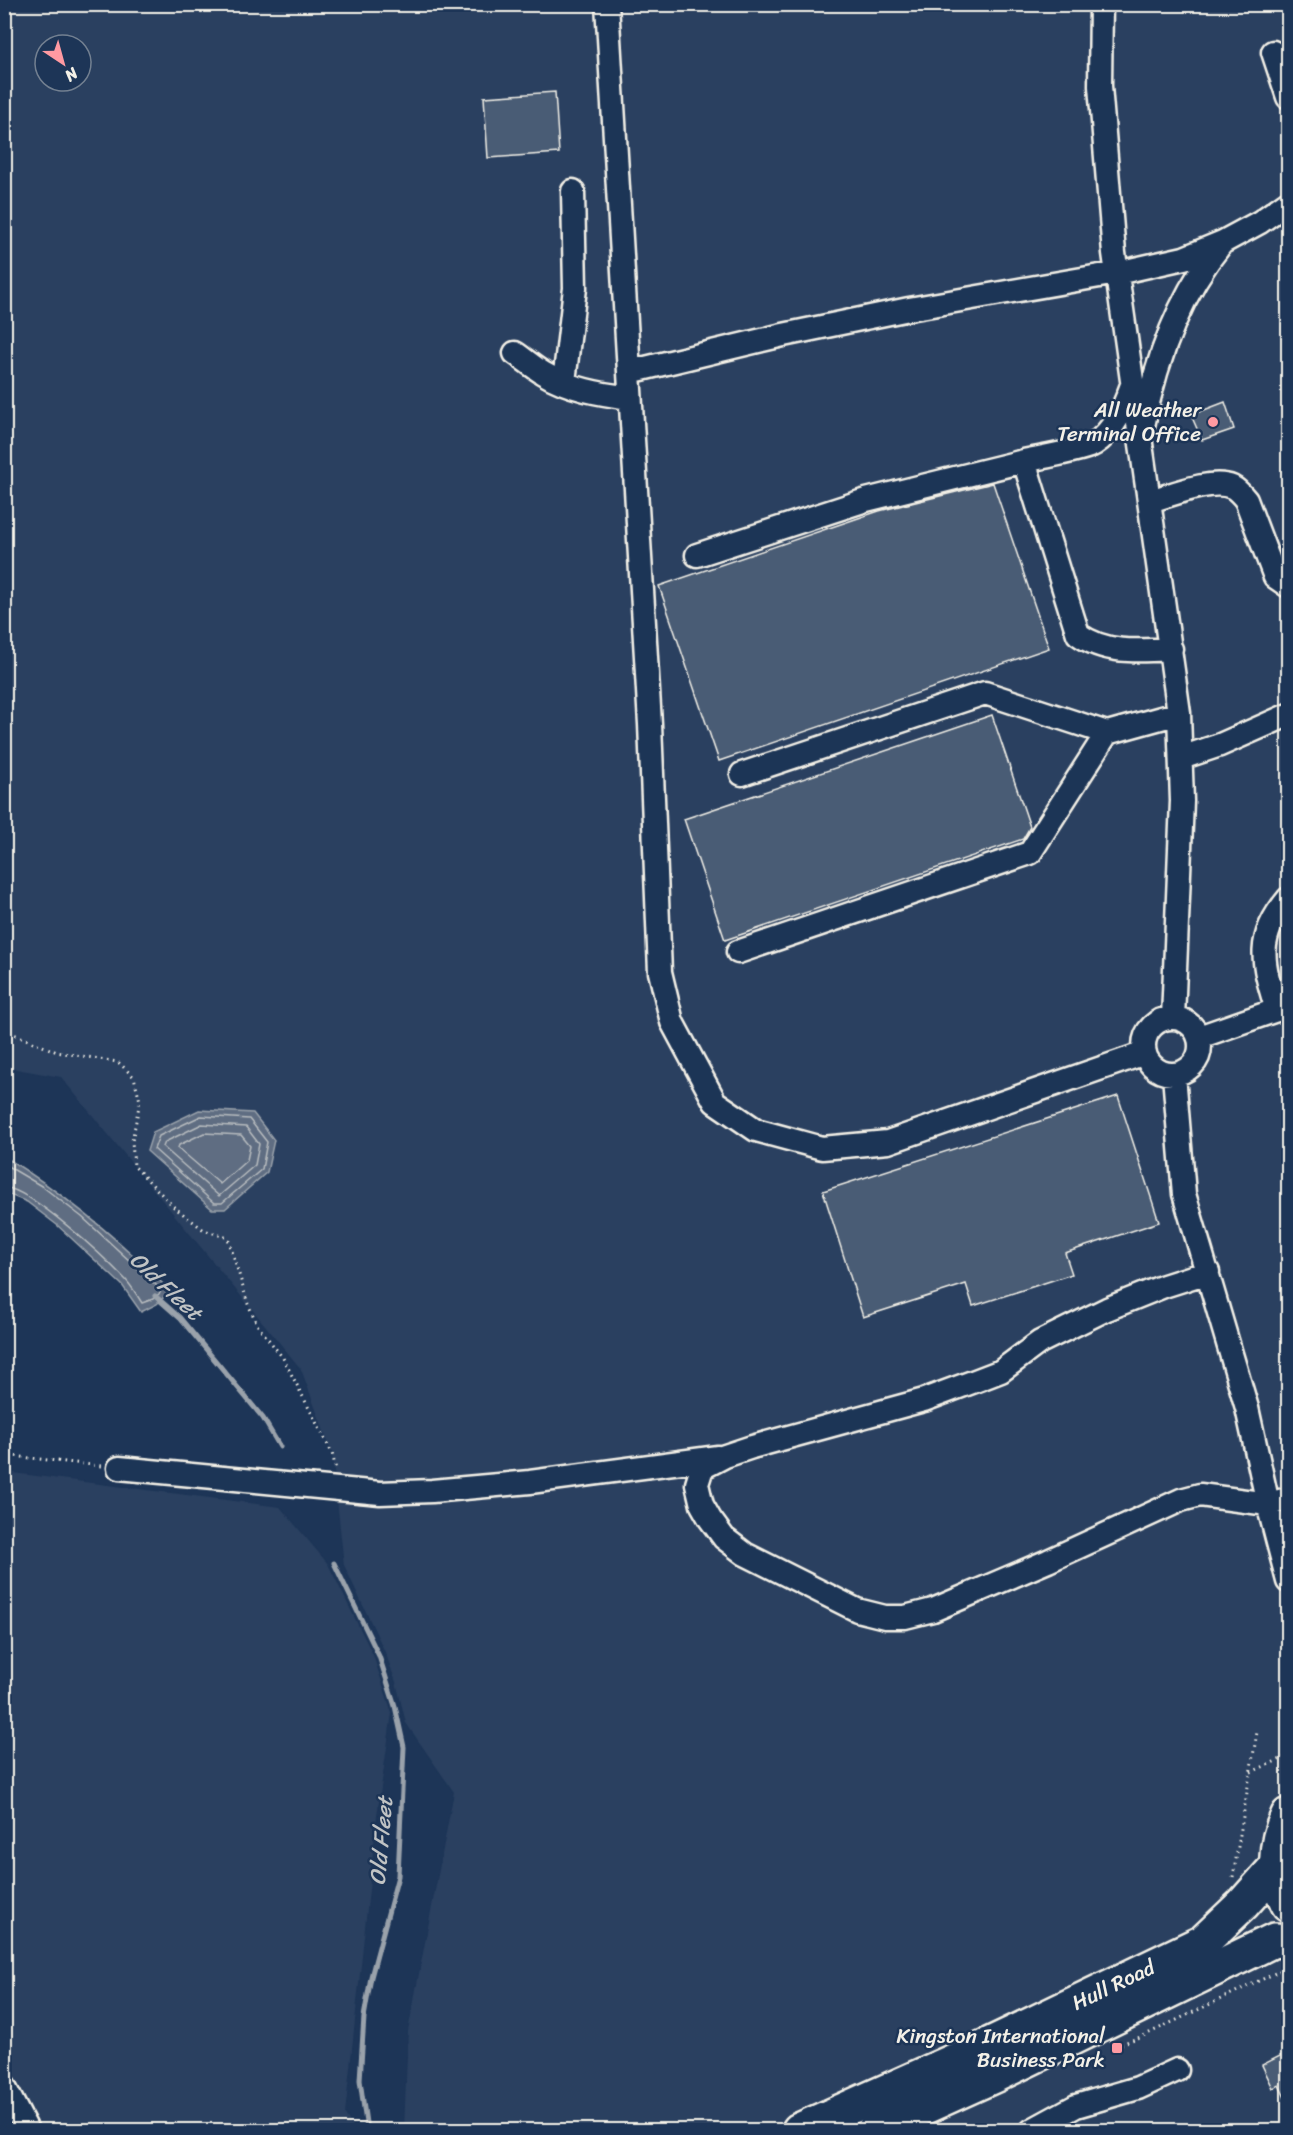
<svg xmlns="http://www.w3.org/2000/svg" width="1293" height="2135" viewBox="0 0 1293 2135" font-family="Sriracha,sans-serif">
<rect width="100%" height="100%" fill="#1d3557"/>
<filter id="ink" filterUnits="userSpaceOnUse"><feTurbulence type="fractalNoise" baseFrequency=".0167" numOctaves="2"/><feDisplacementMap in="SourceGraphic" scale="12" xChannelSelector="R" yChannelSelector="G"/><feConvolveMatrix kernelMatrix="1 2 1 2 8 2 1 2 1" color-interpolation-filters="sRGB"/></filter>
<g filter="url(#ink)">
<path fill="#2a4060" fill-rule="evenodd" d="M4,5h1284v2125h-884l4,-99 46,-239 -48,-69 -10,-41 -11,-30 -41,-87 -12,-112 -31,-84 -240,-292 -56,-10zM45,45h36v36h-36z
M5,1472l275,35 48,57 45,91 19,58 -15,102 -32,299 9,16h-349z"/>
<path fill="#5e6d82" stroke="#9aa2ab" stroke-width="1.5" d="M199,1110l54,3 21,27 -7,32 -42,37h-13l-65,-58 6,-19z
M5,1157c61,38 115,83 165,134l-13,13 -16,8 -19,-27 -65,-60 -30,-23 -22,-9z"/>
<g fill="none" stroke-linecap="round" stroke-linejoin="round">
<path stroke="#b8bcbf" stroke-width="1.5" d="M201,1116l48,3 18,23 -5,27 -40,34h-8l-60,-54 5,-13z
M202,1124l44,3 13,17 -4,21 -36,31 -56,-49 2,-5z
M204,1133l37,2 9,11 -3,14 -27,24 -42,-36 1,-3z
M4,1164l39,23 39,30 73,67 5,5v4l-7,6 -11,4c-5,-8 -10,-16 -16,-23 -22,-23 -92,-89 -122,-93"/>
<path stroke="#9aa2ab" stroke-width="5" d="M155,1296l25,22 83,100 17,29
M334,1563l45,93 16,50 9,41 -6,129 -27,101 -7,40 -4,63 7,50"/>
</g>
<path fill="#485b74" stroke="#f4f1e8" stroke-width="1.5" d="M555,92l4,61 -71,5 -4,-61z
M1225,402l9,27 -32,11 -11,-25z
M993,483l56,165 -330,113 -60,-175 220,-75z
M992,715l38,112 -7,12 -298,101 -41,-121z
M1118,1096l41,126 -94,31 7,21 -99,32 -7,-22 -103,33 -40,-126z
M1288,2052v52l-9,-19 -6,3 -11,-23z"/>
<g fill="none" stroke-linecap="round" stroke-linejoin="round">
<defs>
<path id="minor" d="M607,4l43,720 10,248 12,50 43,80 41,28 66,18 66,-6 257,-89
M1101,4l-1,82 14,167 65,460 3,88 -9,217
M1273,52l15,45
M515,353c9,6 18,14 28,20 26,16 58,21 87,25
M629,372l154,-37 126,-26 208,-36 67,-15 39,-16 37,-20 28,-20
M564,382l11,-94 -2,-97
M1143,426c13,-66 36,-131 79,-183
M1024,461c14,-3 61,-11 70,-17 20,-13 30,-37 38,-59
M1150,501c21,-6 62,-23 82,-14 6,3 10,8 14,13l29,77 13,9
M697,555l169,-55 158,-39 54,173c27,20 61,17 93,15
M1181,758l39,-13 68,-30
M742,774l243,-81 122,40
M738,952l292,-99 77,-120 72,-20
M1277,1010c-14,-46 -23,-71 11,-111
M1144 1046a28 28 0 1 1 56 0a28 28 0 1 1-56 0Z
M1199,1037l89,-31
M1174,1075l10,119 63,214 21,96 20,77
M1208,1272l-44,14 -57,23 -67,33 -39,29 -26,10 -51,19 -172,47 -27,9 -23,12 -5,16 5,21 8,14 14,19 21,16 112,56 28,7h20l28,-7 115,-49 133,-61 19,-5 68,9 20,-5
M119,1468l261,25 52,-2 98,-9 188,-25
M4,2086l23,44
M1032,2130l44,-24 62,-18 39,-18"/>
<g id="highway">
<path d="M1288,1815c-14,29 -16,61 0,89"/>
<path id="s1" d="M799,2130l179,-80 225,-108 40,-38 33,-37"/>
<path d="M874,2130l122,-55 278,-135 14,1"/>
</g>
</defs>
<use href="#minor" stroke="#f4f1e8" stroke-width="27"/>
<use href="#highway" stroke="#f4f1e8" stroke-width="38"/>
<path stroke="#f4f1e8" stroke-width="3" stroke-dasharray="1.5 4.5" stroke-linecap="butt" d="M4,1030l53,22 61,10 16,15 6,24 -8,40 2,25 40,41 30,23 24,8 20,66 10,22 25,32 49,95 4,17
M4,1455l97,11
M1251,1772l37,-16
M1233,1877l24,-145
M1121,2044l22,-8 145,-69"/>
<use href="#minor" stroke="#1d3557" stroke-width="22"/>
<use href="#highway" stroke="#1d3557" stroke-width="33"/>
</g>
</g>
<g fill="#ff9aa2" stroke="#1d3557" stroke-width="2">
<circle cx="1213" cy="422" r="6"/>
<rect x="1111" y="2042" width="12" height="12" rx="3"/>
</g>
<g text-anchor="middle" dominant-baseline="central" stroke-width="5" stroke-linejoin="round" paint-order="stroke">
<g font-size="21" fill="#f4f1e8" stroke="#1d3557" text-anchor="end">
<text x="1201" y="410">All Weather<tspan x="1201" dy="24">Terminal Office</tspan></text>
<text x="1105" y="2036">Kingston International<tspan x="1105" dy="24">Business Park</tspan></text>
</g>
<g font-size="21" fill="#f4f1e8" stroke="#1d3557">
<text stroke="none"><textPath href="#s1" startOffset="346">Hull Road</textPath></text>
</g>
<g font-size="22" font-style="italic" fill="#c0c3c4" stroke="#1d3557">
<text transform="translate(166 1286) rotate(43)">Old Fleet</text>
<text transform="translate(381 1841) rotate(-85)">Old Fleet</text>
</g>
</g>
<rect width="1293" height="2135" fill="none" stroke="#1d3557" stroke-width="24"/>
<rect x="12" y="12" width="1269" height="2111" fill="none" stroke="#f4f1e8" stroke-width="2" filter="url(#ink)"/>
<g transform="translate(63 63) rotate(144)"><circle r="28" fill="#1d3557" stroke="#738091" stroke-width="1.5"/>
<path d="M0-4.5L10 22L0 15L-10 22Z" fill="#ff9aa2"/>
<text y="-9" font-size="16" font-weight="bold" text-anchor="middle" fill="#f4f1e8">N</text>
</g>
</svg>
